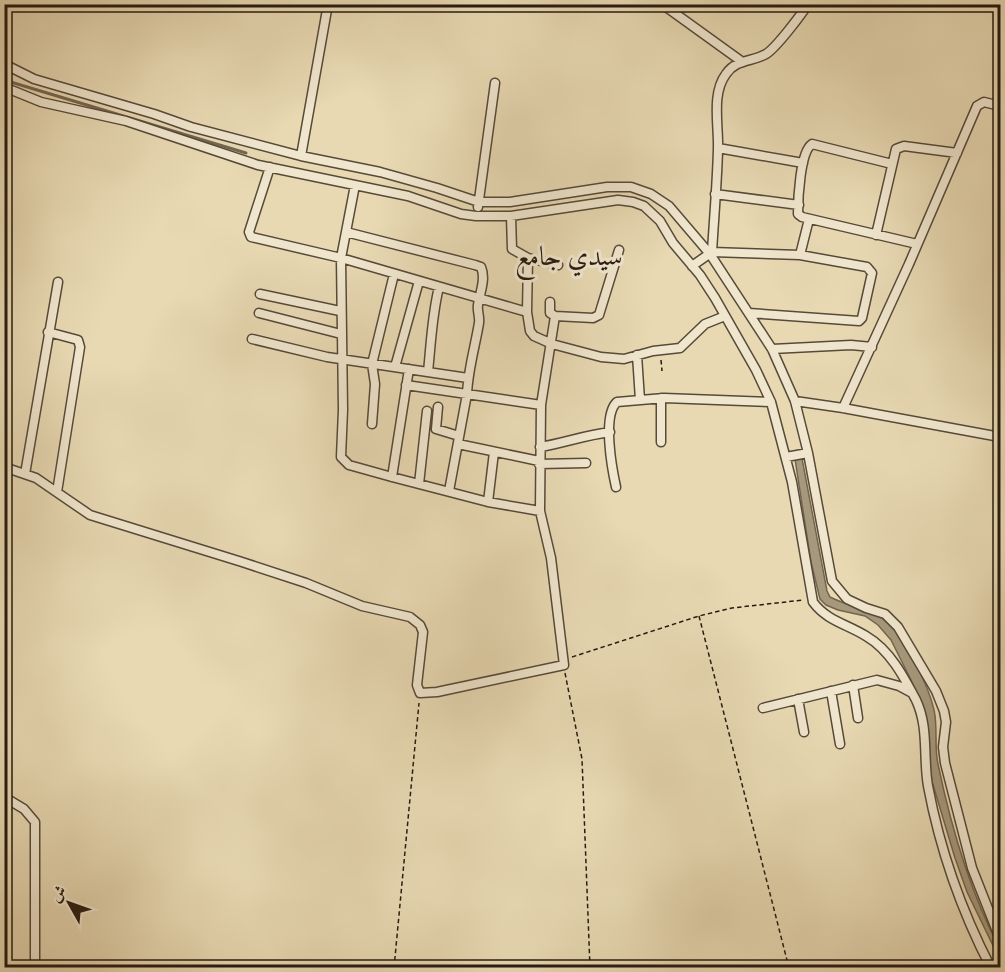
<svg xmlns="http://www.w3.org/2000/svg" width="1005" height="972" viewBox="0 0 1005 972" font-family="'Sorts Mill Goudy',Amiri,serif">
<rect width="100%" height="100%" fill="#e8d9b3"/>
<filter id="stains"><feTurbulence type="fractalNoise" baseFrequency=".00333" numOctaves="4"/><feColorMatrix values="0 0 0 0 .2 0 0 0 0 .09 0 0 0 0 .02 0 0 0 .5 -.17"/></filter>
<radialGradient id="worn" r=".72"><stop offset=".6" stop-color="#630" stop-opacity="0"/><stop offset="1" stop-color="#630" stop-opacity=".3"/></radialGradient>
<path fill="#a6987c" stroke="#736651" stroke-width="1.5" d="M801,453l26,138 3,6c19,10 41,11 58,25 17,15 41,65 46,88 4,17 0,37 4,54 13,63 32,128 62,185v11l-33,-68 -12,-34 -24,-80 -7,-66 -13,-32 -20,-40 -13,-15 -13,-9 -27,-6 -12,-5 -6,-6 -9,-37 -16,-103z"/>
<g fill="none" stroke-linecap="round" stroke-linejoin="round">
<path stroke="#736651" stroke-width="3" d="M4,80l242,73"/>
<defs>
<path id="minor" d="M662,4l79,57
M4,64l30,15 120,35 37,13 110,29 79,16 57,16 42,14h31l97,-15h24l20,7 18,12 41,48 62,95 23,52 13,52 24,128 15,18 19,9 19,6 13,13 38,64 8,20 2,11 -3,25 2,16 27,105 28,71
M4,87l37,15 85,19 132,44 150,31 53,18 15,2h35l107,-16 15,2 11,4 16,15 13,22 27,32 15,23 41,72 15,32 21,80 21,120c14,19 34,22 53,34 24,14 38,41 50,64 13,27 7,58 12,86 12,64 33,124 63,182
M718,148l85,15
M301,156l27,-152
M892,164l-80,-20c-12,8 -14,55 -14,70l4,3 115,27
M270,167l-21,65 2,5 90,21 186,54
M355,185l-14,73 2,152 -2,47 8,8 43,12 96,25 52,9
M715,194l84,11
M478,207l17,-124
M511,216l1,33 16,9 -1,54 3,19 4,5 18,8 49,13 23,2 29,-8 27,-3 25,-24 20,-8
M346,232l129,33 6,2c5,12 -1,25 -3,38 -1,6 2,12 1,18 -4,24 -11,47 -12,71l-18,97
M876,235l20,-86 8,-3 53,7
M712,252c2,-34 5,-68 6,-102 1,-24 -7,-56 8,-76 10,-15 26,-12 40,-20 10,-6 35,-39 42,-50
M800,255l9,-36
M528,258l30,7
M692,266l20,-14 88,3 67,12 5,6 -10,45 -3,3 -110,-8
M260,294l80,17
M259,313l82,21
M555,316l38,2 6,-3 20,-65
M48,332l30,8 2,7 -23,145
M252,339l75,18 141,21
M772,349l79,-4 21,2
M637,355l3,45
M395,367l24,-86
M428,372c3,-29 4,-57 11,-85
M406,385l135,20
M661,398v44
M795,401l48,7 157,29
M438,407l-2,22 23,7
M843,408l66,-144 68,-158 7,-4 16,4
M372,424l3,-40 -3,-20 22,-90
M458,444l81,17
M540,447c23,-4 46,-12 70,-15
M786,457l22,-4
M539,464l47,-1
M4,467l32,11 54,37 152,47 64,21 56,23 48,11 10,8 3,7 -6,53 3,8 17,-1 127,-27 -13,-107 -11,-47 1,-106 14,-89 -5,-3v-11
M25,474l33,-192
M392,477l17,-108
M419,484l8,-73
M616,487c-4,-18 -14,-72 1,-85l47,-4 107,4
M488,502l6,-50
M853,685l5,33
M831,691l9,53
M798,699l6,33
M763,708l114,-28 22,6 13,7
M4,797l20,12 11,13v146"/>
</defs>
<use href="#minor" stroke="#564a39" stroke-width="11"/>
<path stroke="#261b10" stroke-width="1.5" stroke-dasharray="4.5 3" stroke-linecap="butt" d="M661,360l1,11
M699,616l90,352
M572,657l127,-41 33,-8 71,-8
M565,673l17,86 8,209
M394,968l25,-265"/>
<use href="#minor" stroke="#f0e6ce" stroke-width="8"/>
</g>
<g text-anchor="middle" dominant-baseline="central" stroke-width="6" stroke-linejoin="round" paint-order="stroke">
<g font-size="27" fill="#261b10" stroke="#f0e6ce">
<text x="569" y="258">سيدي جامع</text>
</g>
</g>
<rect width="1005" height="972" fill="none" stroke="#e8d9b3" stroke-width="24"/>
<rect x="6" y="6" width="993" height="960" fill="none" stroke="#261b10" stroke-width="3"/>
<rect x="12" y="12" width="981" height="948" fill="none" stroke="#261b10" stroke-width="1.5"/>
<g transform="translate(69 903) rotate(310)" stroke="#f0e6ce" stroke-width="4.5" paint-order="stroke">
<path d="M0-4.5L10 22L0 15L-10 22Z" fill="#261b10"/>
<text y="-9" font-size="16" font-weight="bold" text-anchor="middle" fill="#261b10">ش</text>
</g>
<rect width="100%" height="100%" filter="url(#stains)"/>
<rect width="100%" height="100%" fill="url(#worn)"/>
</svg>
